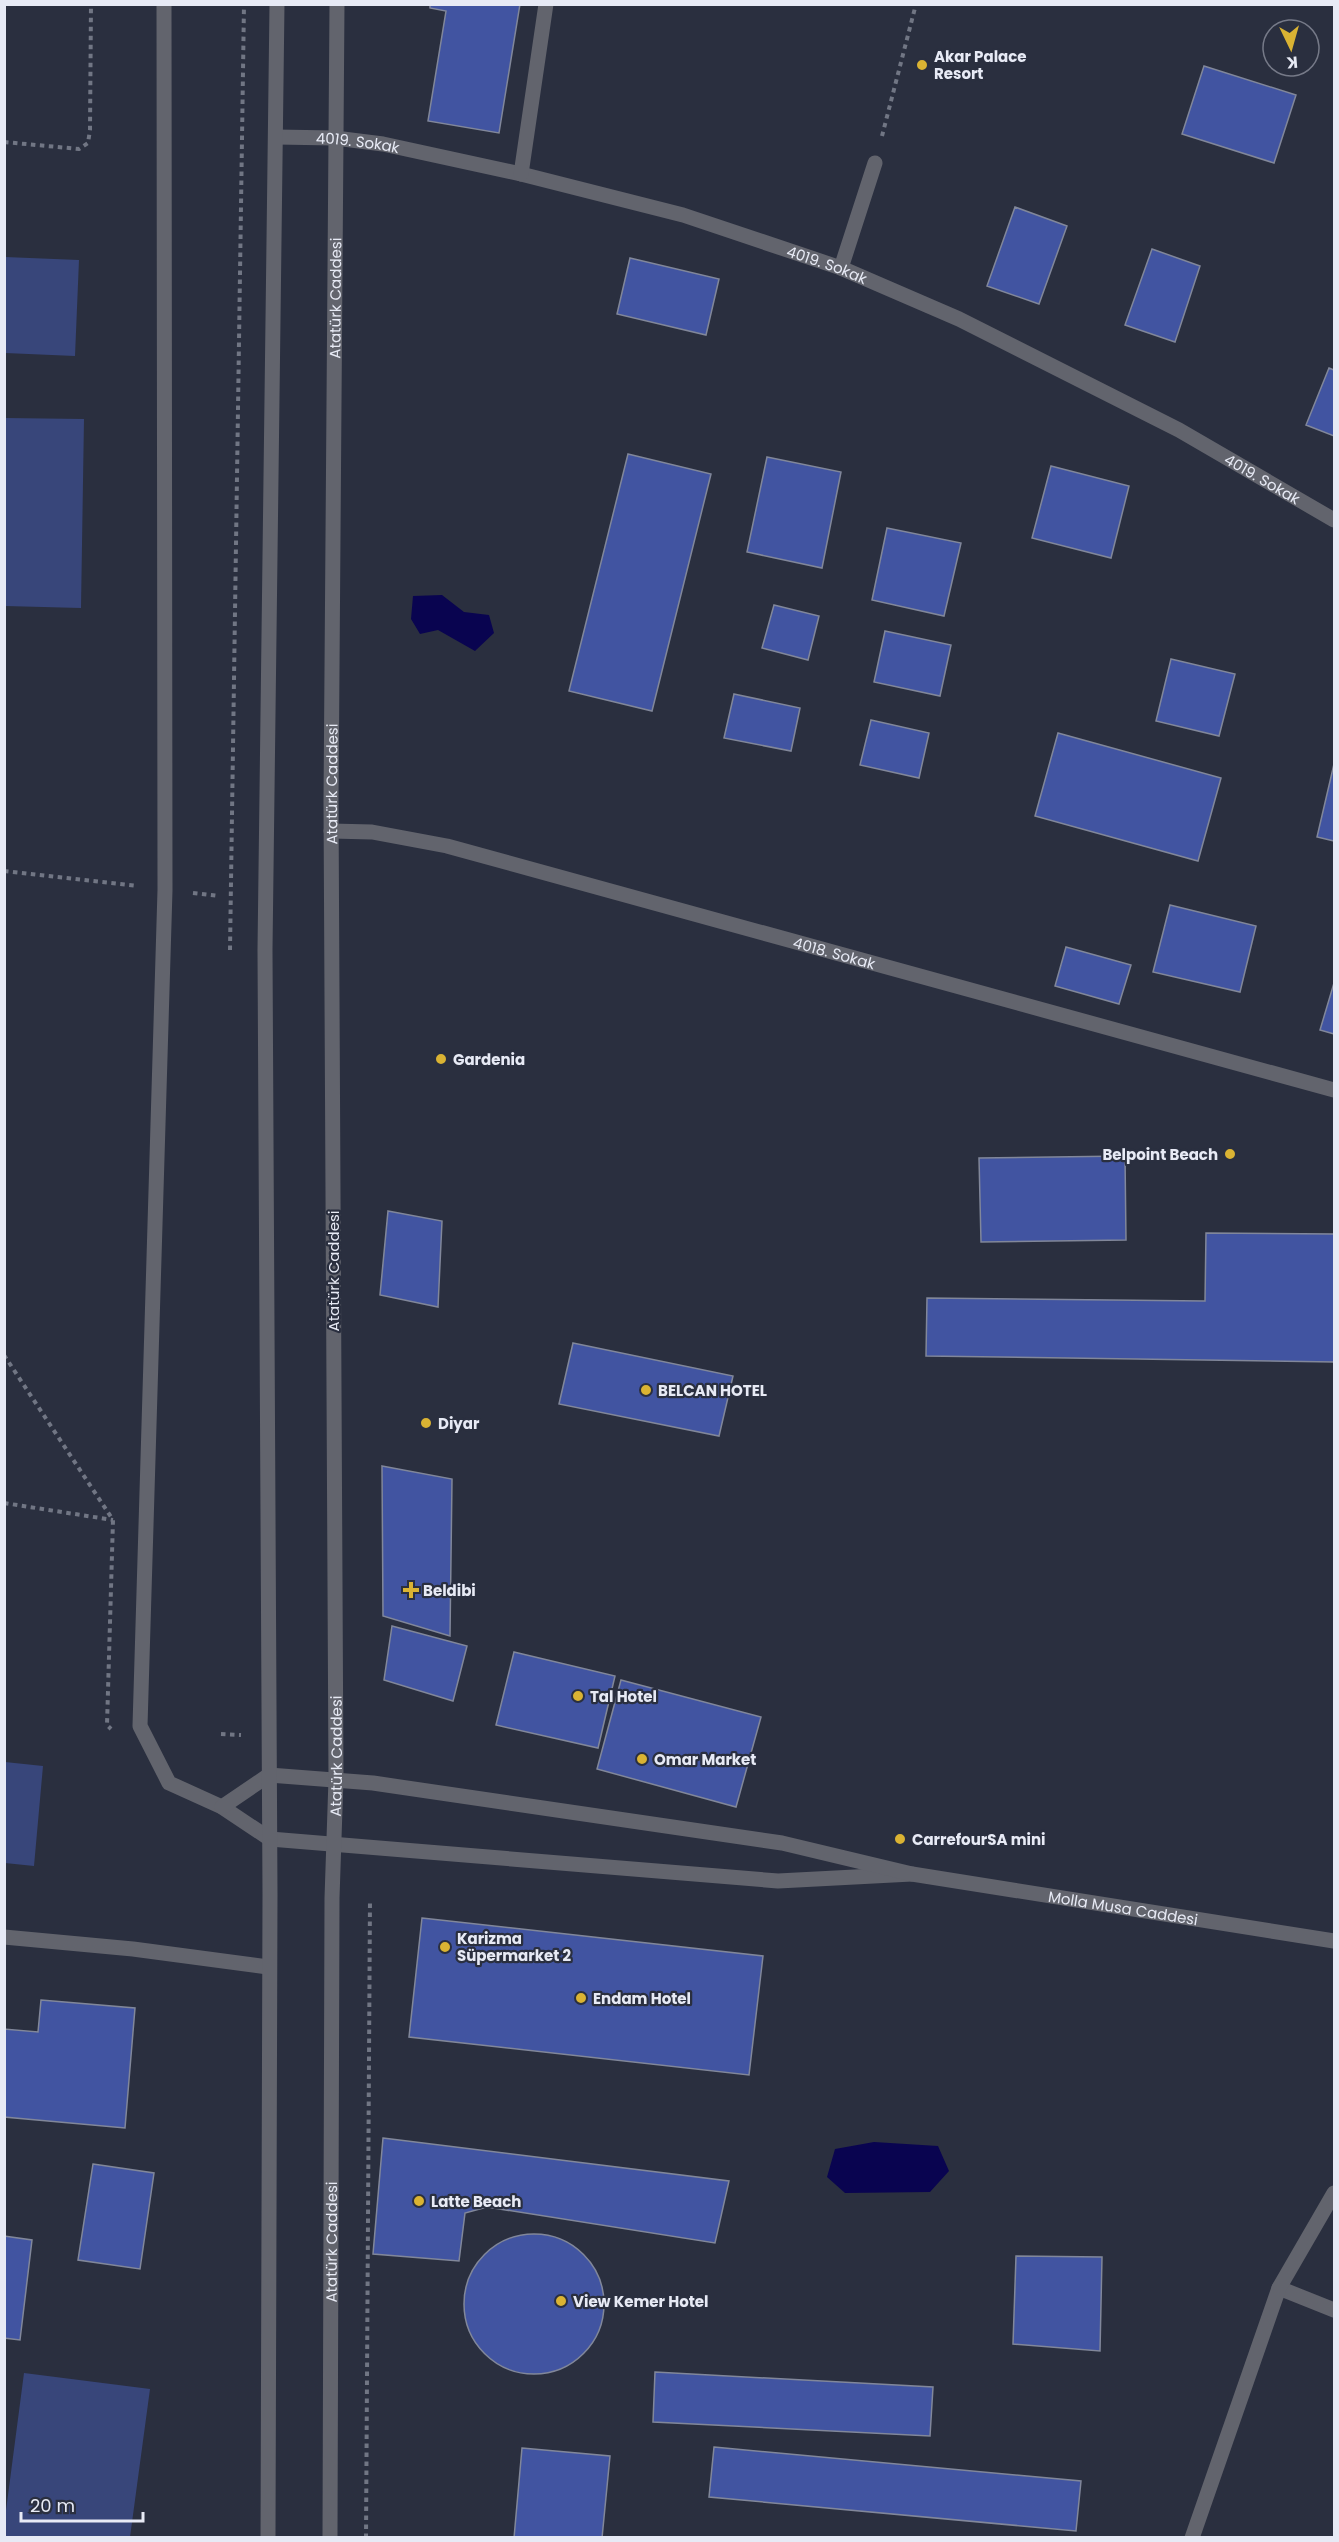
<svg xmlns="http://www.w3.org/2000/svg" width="1339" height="2542" viewBox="0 0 1339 2542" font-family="Poppins,sans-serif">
<rect width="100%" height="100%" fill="#2a2f3f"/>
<path fill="#38467a" d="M5,257l74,3 -4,96 -70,-3z
M5,418l79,1 -3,189 -76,-2z
M5,1762l38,4 -9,100 -29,-3z
M24,2373l126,16 -20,148h-125v-19z"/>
<path fill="#090450" d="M442,595l22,17 25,3 5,18 -19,18 -37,-21 -18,4 -9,-15 2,-23z
M874,2142l64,4 11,25 -19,21 -85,1 -18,-16 8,-28z"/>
<path fill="#4154a1" stroke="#81879a" stroke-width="1.5" d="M430,4h90l-21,129 -71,-12 18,-110 -16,-3z
M1204,66l92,29 -22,68 -92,-29z
M1015,207l52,19 -28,78 -52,-18z
M1152,249l48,17 -25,76 -50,-17z
M630,258l89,21 -13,56 -89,-21z
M1329,368l5,2v66l-28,-11z
M628,454l83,20 -59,237 -83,-20z
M767,457l74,15 -19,96 -75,-16z
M1051,466l78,20 -18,72 -79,-20z
M887,528l74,15 -17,73 -72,-16z
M774,605l45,11 -11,44 -46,-12z
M885,631l66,14 -11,51 -66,-14z
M1171,659l64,15 -16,62 -63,-15z
M734,694l66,14 -9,43 -67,-13z
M871,720l58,13 -10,45 -59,-13z
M1058,733l163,45 -23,83 -163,-45z
M1334,764v77l-17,-4z
M1170,905l86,21 -16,66 -87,-20z
M1066,947l65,18 -12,39 -64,-18z
M1334,983v51l-14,-4z
M1125,1156l1,84 -145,2 -2,-84z
M388,1211l54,10 -4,86 -58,-12z
M1206,1233l128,1v128l-408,-6 1,-58 278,3z
M573,1343l160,33 -14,60 -160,-32z
M382,1466l70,13 -2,157 -67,-20z
M392,1626l75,20 -14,55 -69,-21z
M514,1652l101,24 -17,72 -102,-23z
M621,1680l140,37 -25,90 -139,-38z
M422,1918l341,38 -14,119 -340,-38z
M41,2000l94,8 -10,120 -121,-11v-88l34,3z
M383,2138l346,43 -14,62 -228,-36 -22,6 -6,48 -86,-7z
M93,2164l61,9 -14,96 -62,-9z
M464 2304a70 70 0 1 1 140 0a70 70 0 1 1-140 0Z
M4,2236l28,4 -12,100 -16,-2z
M1016,2256l86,1 -2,94 -87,-7z
M655,2372l278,15 -3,49 -277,-14z
M714,2447l367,34 -5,50 -367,-34z
M522,2448l88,8 -8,82h-88z"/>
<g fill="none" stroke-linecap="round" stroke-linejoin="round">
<path stroke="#717684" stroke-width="4" stroke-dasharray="4.5 4.5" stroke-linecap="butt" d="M882,136l34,-132
M4,142l75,7 9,-6 2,-13 1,-126
M4,871l134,15
M193,893l26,3
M230,950l14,-946
M4,1355l109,165 -6,205 4,4
M4,1503l109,17
M221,1734l20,1
M366,2538l4,-639"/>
<g stroke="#62646d" stroke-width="15">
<path d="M164,4l1,886 -25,836 29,57 53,24 48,32 508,42 134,-7"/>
<path id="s1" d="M276,137l59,1 48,6 138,30 162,41 158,53 118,51 220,111 155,90"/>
<path d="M521,174l25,-170"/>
<path d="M841,268l34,-105"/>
<path id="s2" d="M331,831l41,1 75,14 887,244"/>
<path id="s3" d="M222,1807l47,-32 104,8 409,60 130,31 422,67"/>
<path d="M4,1937l129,12 135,18"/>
<path d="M1279,2288l55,22"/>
<path d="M268,2538l2,-644 -5,-944 12,-946"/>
<path id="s4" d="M330,2538l2,-640 4,-119 -5,-977 6,-798"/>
<path d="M1192,2538l87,-250 55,-95"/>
</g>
</g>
<g fill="#dab333" stroke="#2a2f3f" stroke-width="2">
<circle cx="922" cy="65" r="6"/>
<circle cx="441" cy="1059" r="6"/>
<circle cx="1230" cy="1154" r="6"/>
<circle cx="646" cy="1390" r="6"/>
<circle cx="426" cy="1423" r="6"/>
<path d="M408 1581h6v6h6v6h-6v6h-6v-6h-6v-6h6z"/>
<circle cx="578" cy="1696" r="6"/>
<circle cx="642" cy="1759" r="6"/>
<circle cx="900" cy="1839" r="6"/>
<circle cx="445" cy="1947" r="6"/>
<circle cx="581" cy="1998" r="6"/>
<circle cx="419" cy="2201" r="6"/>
<circle cx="561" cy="2301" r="6"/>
</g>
<g text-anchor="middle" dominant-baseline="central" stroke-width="4.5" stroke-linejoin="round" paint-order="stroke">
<g font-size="15" font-weight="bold" fill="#e7eaf5" stroke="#2a2f3f" text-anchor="start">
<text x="934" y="56">Akar Palace<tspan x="934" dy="17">Resort</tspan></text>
<text x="453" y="1059">Gardenia</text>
<text x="1218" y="1154" text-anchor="end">Belpoint Beach</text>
<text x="658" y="1390">BELCAN HOTEL</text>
<text x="438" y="1423">Diyar</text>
<text x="423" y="1590">Beldibi</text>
<text x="590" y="1696">Tal Hotel</text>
<text x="654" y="1759">Omar Market</text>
<text x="912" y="1839">CarrefourSA mini</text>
<text x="457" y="1938">Karizma<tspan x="457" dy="17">Süpermarket 2</tspan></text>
<text x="593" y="1998">Endam Hotel</text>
<text x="431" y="2201">Latte Beach</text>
<text x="573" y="2301">View Kemer Hotel</text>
</g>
<g font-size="15" fill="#e7eaf5" stroke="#2a2f3f">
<text stroke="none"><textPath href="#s1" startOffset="82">4019. Sokak</textPath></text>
<text stroke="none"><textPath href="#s1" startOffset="568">4019. Sokak</textPath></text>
<text stroke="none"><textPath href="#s4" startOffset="2240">Atatürk Caddesi</textPath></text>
<text stroke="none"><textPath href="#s1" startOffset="1054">4019. Sokak</textPath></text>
<text stroke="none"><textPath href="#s4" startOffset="1754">Atatürk Caddesi</textPath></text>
<text stroke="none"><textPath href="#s2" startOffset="519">4018. Sokak</textPath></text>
<text transform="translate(333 1271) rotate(-90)">Atatürk Caddesi</text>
<text stroke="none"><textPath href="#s4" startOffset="782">Atatürk Caddesi</textPath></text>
<text stroke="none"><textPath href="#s3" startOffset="922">Molla Musa Caddesi</textPath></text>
<text stroke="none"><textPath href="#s4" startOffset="296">Atatürk Caddesi</textPath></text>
</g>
</g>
<rect width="1339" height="2542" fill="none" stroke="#e7eaf5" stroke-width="12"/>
<g transform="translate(1291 48) rotate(175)"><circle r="28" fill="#2a2f3f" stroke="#767a88" stroke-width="1.5"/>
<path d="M0-4.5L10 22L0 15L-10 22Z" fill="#dab333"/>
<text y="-9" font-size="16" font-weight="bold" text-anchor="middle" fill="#e7eaf5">K</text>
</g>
<path d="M21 2512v9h122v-9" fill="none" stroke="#e7eaf5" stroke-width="3"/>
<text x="30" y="2512" font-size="18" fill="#e7eaf5" stroke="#2a2f3f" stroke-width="4.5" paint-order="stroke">20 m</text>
</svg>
